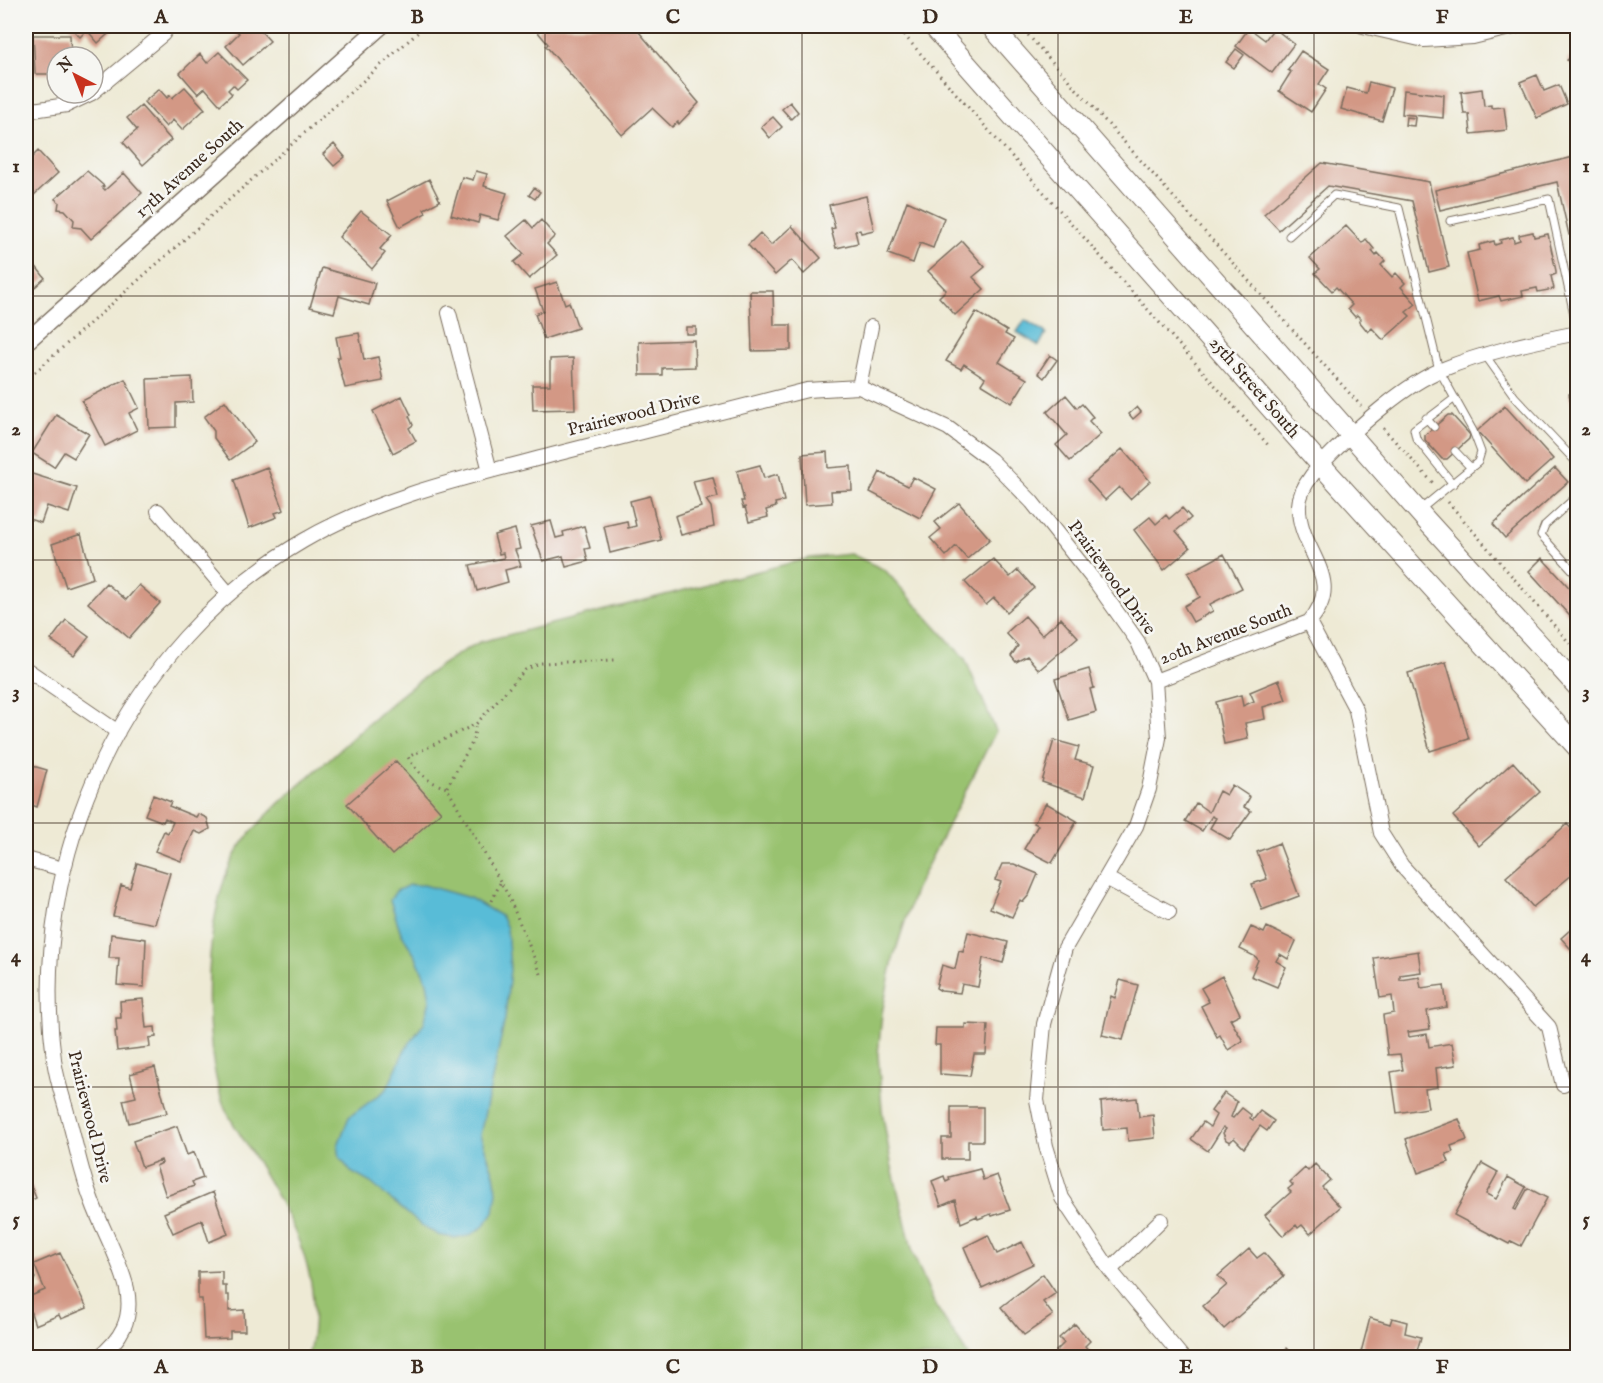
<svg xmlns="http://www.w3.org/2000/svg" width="1603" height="1383" viewBox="0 0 1603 1383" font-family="'IM FELL English',serif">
<rect width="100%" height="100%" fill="#f6f6f2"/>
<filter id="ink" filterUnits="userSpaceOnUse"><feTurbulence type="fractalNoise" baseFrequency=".0167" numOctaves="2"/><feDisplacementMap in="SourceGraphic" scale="12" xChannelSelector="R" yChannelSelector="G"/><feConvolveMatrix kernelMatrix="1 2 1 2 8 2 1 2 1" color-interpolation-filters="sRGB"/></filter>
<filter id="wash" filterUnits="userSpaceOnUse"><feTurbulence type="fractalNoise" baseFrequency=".008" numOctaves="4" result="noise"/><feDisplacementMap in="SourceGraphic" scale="24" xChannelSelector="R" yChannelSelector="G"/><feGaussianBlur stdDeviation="1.35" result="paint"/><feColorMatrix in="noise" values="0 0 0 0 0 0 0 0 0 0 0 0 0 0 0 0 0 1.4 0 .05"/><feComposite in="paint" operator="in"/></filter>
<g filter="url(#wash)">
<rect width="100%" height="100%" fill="#eeead5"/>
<path fill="#99c26f" stroke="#6a7646" stroke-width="1.5" d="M851,554l34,16 80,89 31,72 -81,159 -22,69 -11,54 -4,41 4,56 9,53 22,90 22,52 34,52h-661c21,-80 -19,-141 -58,-207 -8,-13 -19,-28 -25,-42 -25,-61 -23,-207 15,-261 23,-33 57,-60 87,-86 47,-43 96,-90 153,-119l330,-84z"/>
<path fill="#59bcd7" stroke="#4a737a" stroke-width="1.5" d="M1025,320l21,13 -7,13 -22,-14z
M409,885h15l46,13 31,18 6,12 3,41 -5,50 -25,116 14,39 3,18 -3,20 -11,15 -14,9 -16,2 -15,-3 -17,-10 -50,-42 -20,-11 -11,-14 -2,-13 11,-28 38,-28 17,-38 20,-28 6,-23 -3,-18 -11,-25 -15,-24 -11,-33 6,-9z"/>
<g id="blocks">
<path fill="#d39885" d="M69,26h46l1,1 -18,16 -11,-13 -7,7z
M232,26h24l14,15 -27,24 -17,-19 13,-13z
M543,26h91l65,77 -20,21 -1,-2 -6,5 -20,-19 -30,27 -76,-89 2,-2 -11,-13z
M1249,28l16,12 9,-12 20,16 -22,29 -36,-27z
M33,35h37l1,22h-14v4h-4v13h-18z
M1236,49l8,6 -10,13 -8,-6z
M1301,51l28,18 -10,15 7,5 -15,23 -32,-21 12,-19 -3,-2z
M1578,51v22l-11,-13z
M219,52l28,28 -10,9 -4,-4 -5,5 4,4 -12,11 -15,-17 -7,6 -18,-21 20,-19 7,9z
M1537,75l7,16 15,-6 8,19 -30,14 -17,-36z
M1369,82l23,6 -10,33 -41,-12 6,-21 19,5z
M185,87l20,22 -23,21 -9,-10 -7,7 -22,-25 15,-13 8,9 3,-3 2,3z
M1482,89l2,17 7,-1v3l13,-1 3,23 -36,4 -2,-20h-5l-3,-22z
M1404,90l40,5 -1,23 -41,-4z
M790,102l8,10 -7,7 -9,-10z
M141,106l30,34 -28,25 -20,-23 14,-12 -10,-12z
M773,117l9,10 -12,11 -9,-11z
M1406,117l9,1 -1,8 -9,-1z
M334,144l11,13 -11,9 -11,-12z
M38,151l20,22 -24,22 -7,-8 -1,2v-26z
M1574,157l4,13v64l-9,1 -12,-53 -117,28 -5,-20z
M1322,163l107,19 20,85 -20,5 -17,-71 -84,-15 -49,44 -15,-16z
M87,171l17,15 -2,1 3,3 19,-17 18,20 -51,46 -10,-11 -8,-1 1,-7 -9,-10 -7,-1 1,-7 -4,-3z
M476,171l11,3 -3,12 23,7 -9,27 -18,-5 -2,8 -27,-8 11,-38 11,3z
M429,179l11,22 -16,8 2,4 -26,14 -13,-26z
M534,188l6,4 -5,7 -6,-4z
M866,196l8,34 -13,3 -1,-3 -5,1 3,12 -22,5 -5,-19 4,-1 -6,-23z
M907,201l37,17 -11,30 -13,-5 -7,20 -25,-9z
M361,211l31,24 -12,14 5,4 -13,16 -33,-32z
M526,220l7,8 8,-8 14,16 -8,8 10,11 -28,24 -15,-17 10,-8 -17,-18z
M792,226l29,32 -17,16 -12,-14 -17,15 -27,-30 12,-12 11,12z
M1346,226l16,17 4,-4 8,10 -2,2 4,5 2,-3 7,8 -4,4 11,12 4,-4 9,10 -4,4 15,17 -10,8 4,4 -27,24 -11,-12 -4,4 -9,-11 2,-2 -4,-4 -2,2 -7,-8 4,-4 -16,-18 -4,4 -17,-18 5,-4 -10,-11z
M1533,232l1,5 14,-3 8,37v3l-5,2 3,13 -16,3 -1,-4 -15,3 1,5 -22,5 -2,-5 -21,5 -11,-48 13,-3 -1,-5 15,-4 1,4 6,-2 -1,-3 13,-3 1,5 6,-2 -1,-5z
M962,241l23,26 -12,10 11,12 -29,26 -16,-18 7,-7 -18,-19z
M26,254l19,24 -19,17z
M322,268l53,15 -6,22 -30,-9 -5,17 -24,-6z
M557,282l8,22 4,-2 9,26 -34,11 -9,-25 8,-3 -8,-22z
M750,291h23l1,34h17v25l-39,1z
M976,312l31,19 -2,3 9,5 -15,23 28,17 -15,24 -31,-19 4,-6 -21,-14 -3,5 -15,-8z
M686,327h10v7h-10z
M359,333l5,27 14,-3 5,24 -38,7 -8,-31h3l-4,-20z
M694,340l1,27 -33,1v7h-22l-1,-33z
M1050,355l7,5 -13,18 -6,-5z
M573,358l2,51 -42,1 -1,-25h18v-26z
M192,377l1,25 -17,1v24l-27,1 -2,-49z
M125,379l14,29 -10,5 8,17 -32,16 -23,-45z
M1578,392v35h-1l-8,-33z
M1066,395l11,13 5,-4 11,13 -4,4 12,13 -31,27 -14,-16 11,-10 -20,-23z
M402,396l9,19 -2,1 4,9 -4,3 7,13 -23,12 -20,-42z
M225,401l30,41 -25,18 -16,-22v-7l-10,-14z
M1505,406l48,53 -28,25 -48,-53z
M1137,407l4,5 -8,7 -4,-5z
M56,415l33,19 -15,24 -10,-6 -10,15 -22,-14z
M1448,415h4l18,20 -1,4 -22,20h-5l-17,-19v-5z
M1122,449l28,32 -20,18 -11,-12 -14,13 -18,-20z
M827,452l1,16 23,-2 1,24 -21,1 1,12 -27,2 -3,-51z
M760,465l4,13 14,-4 6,27 -9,2 1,4 -10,3 2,7 -19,5 -4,-15 -2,1 -2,-7h3l-7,-30z
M267,467l17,43 -9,3 2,4 -28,11 -15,-48z
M1555,468l13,14 -63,56 -12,-14z
M880,472l28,14 5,-9 23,12 -16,29 -50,-26z
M29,473l48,15 -8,25 -22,-7 -6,17 -15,-5v-36z
M713,477l5,20 -12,3 5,7 3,20 -33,8 -6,-19 26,-9 -8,-26z
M650,496l11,44 -51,13 -6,-27 23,-5 1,7 8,-2 -6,-25z
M959,503l31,36 -23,20 -11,-13 -10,10 -16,-18 11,-9 -6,-7z
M1182,508l9,10 -15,13 14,17 -26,22 -30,-40 16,-13 6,7 10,-9 3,4z
M551,521l5,17 8,-2 -1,-4 21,-6 6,22 -5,1 3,12 -22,6 -3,-11 -20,5 -12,-35z
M515,529l5,20 -5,1 6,16 -16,4 3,12 -31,9 -7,-26 34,-7 -1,-5 -4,1 -5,-19z
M81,534l12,44 -27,9 -14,-43z
M1224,554l18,34 -32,16 3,7 -20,11 -9,-16 16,-9 -12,-24z
M1542,558l36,39v28l-49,-54z
M993,559l17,18 8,-7 16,18 -27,24 -13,-14 -8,7 -21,-23z
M26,565l7,24 -7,3z
M106,583l20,17 13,-15 21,18 -31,35 -41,-35z
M1025,616l17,19 19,-17 17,19 -39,33 -12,-14 -11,6 -5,-6 7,-10 -12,-13z
M66,620l23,17 -15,19 -23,-16z
M1446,662l23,77 -39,12 -22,-78z
M1089,669l5,19 -4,1 6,23 -27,8 -14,-41z
M1279,680l7,20 -23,7 2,12 -20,4 3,16 -24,5 -8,-42 25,-7 2,11 11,-5 -4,-9z
M1054,740l25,7 -4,13 19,5 -9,32 -43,-15z
M396,761l45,51 -49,43 -45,-51z
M1513,762l27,30 -61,54 -26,-30z
M26,764l21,6 -10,37 -11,-4z
M1232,785l18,12 -6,10 7,4 -21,29 -20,-12 6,-10 -4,-2 -10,15 -17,-10 11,-18 13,9 10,-21 7,4z
M153,795l18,7 -2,4 27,11 2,-3 9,4 3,11 -9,5 -7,-3 -13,30 -26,-10 9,-20 4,2 5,-11 -8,-4 -2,4 -18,-7z
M1046,803l31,18 -25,42 -28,-14 14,-24 -4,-2z
M1567,824l11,12v34l-45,37 -27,-30z
M1279,843l20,53 -37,14 -10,-26 15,-5 -10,-27z
M137,863l33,10 -15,51 -42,-8 8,-31 9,3z
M1002,864h12l24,10 -9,21 -6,7 -3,-2 -8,17 -22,-9 11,-26 -6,-2z
M1578,923v34l-17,-19z
M1251,927l13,6 3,-6 29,14 -8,18 -8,-5 -4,7 10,6 -9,20 -26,-11 7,-16 -2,-3 -16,-8z
M968,932l40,10 -5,21 -20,-5 -5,29 -16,-3 -2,9 -19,-2 -5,-3 6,-23 13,4 4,-18 4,1z
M111,934l35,5 -2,48 -27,-2 2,-27h-10z
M1418,951l3,21 -21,3v5l19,-3 2,11 23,-3 3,22 -20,4 3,18 -22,3 1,5 18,-3 2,13 23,-4 4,22 -20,3 2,19 -13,2 3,19 -31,5 -6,-41 12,-2 -3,-16 -12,1 -5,-40 11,-2 -2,-17 -12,2 -6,-40z
M1222,976l18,38 -10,5 13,22 -15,9 -8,-15 -3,2 -16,-31 8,-4 -8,-14z
M1120,980l18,5 -15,55 -21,-5 9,-39 4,2z
M143,999l3,29 9,-1 1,10 -7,1 1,9 -33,4 -2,-20h2l-1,-13h5l-1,-17z
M965,1024l23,1 -2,29h-12l-4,22 -30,-2v-29h-5l1,-17h29z
M155,1067l12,46 -38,10 -6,-23 13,-3 -6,-23z
M1224,1093l13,9 -6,15 2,1 9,-10 9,7 -1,3 3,2 7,-9 14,10 -7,10 -7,-5 -16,22 -10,-10 -4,4 -4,-2 -3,-7 3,-4 -3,-2 -15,24 -17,-12 12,-17 7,5 6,-12 -5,-4z
M1137,1098l2,19 14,-2 2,23 -27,3 -1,-13 -24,2 -2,-28z
M951,1107h32v34h-15v18h-26v-21h9z
M1459,1119l8,21 -16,6 2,6 -7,2 3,8 -31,11 -12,-34z
M177,1126l10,29 7,-3 9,26 -11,4 2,4 -28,10 -10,-30 6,-3 -1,-3 -19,7 -9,-26z
M1482,1163l16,9 -12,22 10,5 12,-22 18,10 -12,22 2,1 12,-22 19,10 -26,48 -10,-5 -2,3 -55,-29z
M1315,1164l15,16 -8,7 18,20 -30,27 -8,-9 -4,3 -2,-3 -13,11 -18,-21 26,-23 -3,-3 5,-4 -3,-3 15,-14 3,3z
M980,1169l3,11 14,-5 13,35 -18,6 -1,-2 -13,5 -1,-3 -16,7 -6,-23 -14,6 -9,-25 12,-5 2,6 4,-2 -1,-3z
M26,1174l10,24 -10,5z
M213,1192l15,42 -19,8 -7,-22 -29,13 -9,-20z
M988,1235l9,19 25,-12 11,22 -51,24 -18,-41z
M1249,1249l8,9 7,-5 20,23 -60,53 -21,-23 24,-21 -9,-9z
M60,1253l27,55 -26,11 -2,-4 -24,10 -9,-27 19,-8 -11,-26z
M26,1270l6,2 3,6 -3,7 -6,3z
M222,1271v15h4v9h3v16l15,-1 1,21h-15v7l-26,1 -2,-40h-4v-27z
M1043,1274l13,19 -13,9 10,13 -29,20 -23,-28z
M1370,1318l20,6 2,-6 15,4 -2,11 16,4 -6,21h-53l1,-6h-2z
M1075,1324l15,17 -5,5 10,12h-33l-6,-7 8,-8 -5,-5z
M1287,1348l7,7 3,-3 5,6h-25z"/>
</g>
</g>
<g filter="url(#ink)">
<use href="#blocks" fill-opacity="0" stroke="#7a6d5e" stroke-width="1.5"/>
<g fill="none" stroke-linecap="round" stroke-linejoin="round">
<defs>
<path id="service" d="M1450,221l99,-22 29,134
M1289,236l45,-41 65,13 40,162 34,61 8,21 -3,10 -57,47
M1485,355l30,42 63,67
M1426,418l8,9
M1455,451l16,17
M1453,484l-37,-46 -2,-9 41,-31
M1578,495l-33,30 -4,10 37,41
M1563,1085l15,-6"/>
<path id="minor" d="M1363,26l61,14 49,-3 45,-11
M93,92l70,-58 5,-8
M26,111l41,-6 25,-12
M449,313l41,158
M859,387l12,-60
M158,511l70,82
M1309,622l47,88 25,123 21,33 147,161 14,58
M26,669l92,63
M1155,681l154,-59c39,-44 -12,-71 -10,-117 1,-20 21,-40 34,-53 27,-27 73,-68 108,-82 44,-18 90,-28 137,-37
M26,859l37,10
M1106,878l63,34
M1110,1270l51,-50
M98,1358c23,-19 35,-38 29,-69 -7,-30 -25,-60 -35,-88 -11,-28 -16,-57 -24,-85 -5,-19 -12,-38 -14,-57 -27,-203 71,-414 249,-518 75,-44 165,-64 249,-86 85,-22 170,-44 255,-65l52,-3 89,41 43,32 41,42 65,82 41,58 17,39 4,57 -10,51 -13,37 -71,122 -21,76 -7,76 9,46 16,52 48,72 73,88"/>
<path id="tertiary" d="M26,342l355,-316"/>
<path id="secondary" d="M933,26l388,439 257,283
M991,26l435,494 152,167"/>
</defs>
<use href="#service" stroke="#7a6d5e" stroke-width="9"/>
<use href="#minor" stroke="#7a6d5e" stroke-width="16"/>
<use href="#tertiary" stroke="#7a6d5e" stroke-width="19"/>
<use href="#secondary" stroke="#7a6d5e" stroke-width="22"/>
<path stroke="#7a6d5e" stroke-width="3" stroke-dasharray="1.5 4.5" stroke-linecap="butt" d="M896,26l373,420
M1020,26l341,380
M26,380l399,-354
M1383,428l50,55
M1448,502l130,151
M447,787l26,-46 3,-17
M492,901l9,-20
M541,974l-33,-79 -61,-107c-19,-6 -29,-14 -39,-31l68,-33 49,-54 15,-7 76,-3"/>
<use href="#service" stroke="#fff" stroke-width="7"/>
<use href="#minor" stroke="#fff" stroke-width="14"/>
<use href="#tertiary" stroke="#fff" stroke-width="16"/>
<use href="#secondary" stroke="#fff" stroke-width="20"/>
</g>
</g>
<path fill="none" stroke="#3b2a1e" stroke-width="1.5" stroke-opacity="0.55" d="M289,26v1332M545,26v1332M802,26v1332M1058,26v1332M1314,26v1332M26,296h1552M26,560h1552M26,823h1552M26,1087h1552"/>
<g text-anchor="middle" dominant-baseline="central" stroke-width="5" stroke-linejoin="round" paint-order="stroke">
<g font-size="18" fill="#3b2a1e" stroke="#f6f6f2">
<text transform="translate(190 169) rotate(-42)">17th Avenue South</text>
<text transform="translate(1254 388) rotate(49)">25th Street South</text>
<text transform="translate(634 415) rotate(-14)">Prairiewood Drive</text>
<text transform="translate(1111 578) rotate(54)">Prairiewood Drive</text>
<text transform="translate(1226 635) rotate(-21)">20th Avenue South</text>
<text transform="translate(89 1117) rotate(76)">Prairiewood Drive</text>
</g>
</g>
<rect width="1603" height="1383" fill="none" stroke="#f6f6f2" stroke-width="66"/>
<g transform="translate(75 75) rotate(318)"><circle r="28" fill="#f6f6f2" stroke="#aba49d" stroke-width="1.5"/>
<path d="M0-4.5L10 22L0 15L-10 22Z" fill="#c8321e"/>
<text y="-9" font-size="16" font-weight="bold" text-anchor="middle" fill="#3b2a1e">N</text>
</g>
<rect x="33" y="33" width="1537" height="1317" fill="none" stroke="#3b2a1e" stroke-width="2"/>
<g font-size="20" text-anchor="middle" font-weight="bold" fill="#3b2a1e">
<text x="161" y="23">A</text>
<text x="417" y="23">B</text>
<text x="673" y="23">C</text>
<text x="930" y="23">D</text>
<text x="1186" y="23">E</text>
<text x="1442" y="23">F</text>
<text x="16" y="172">1</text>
<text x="1586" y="172">1</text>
<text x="16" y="435">2</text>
<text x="1586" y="435">2</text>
<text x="16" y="698">3</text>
<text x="1586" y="698">3</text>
<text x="16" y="962">4</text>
<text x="1586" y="962">4</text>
<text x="16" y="1225">5</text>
<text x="1586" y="1225">5</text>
<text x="161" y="1373">A</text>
<text x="417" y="1373">B</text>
<text x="673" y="1373">C</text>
<text x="930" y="1373">D</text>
<text x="1186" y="1373">E</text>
<text x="1442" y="1373">F</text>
</g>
</svg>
